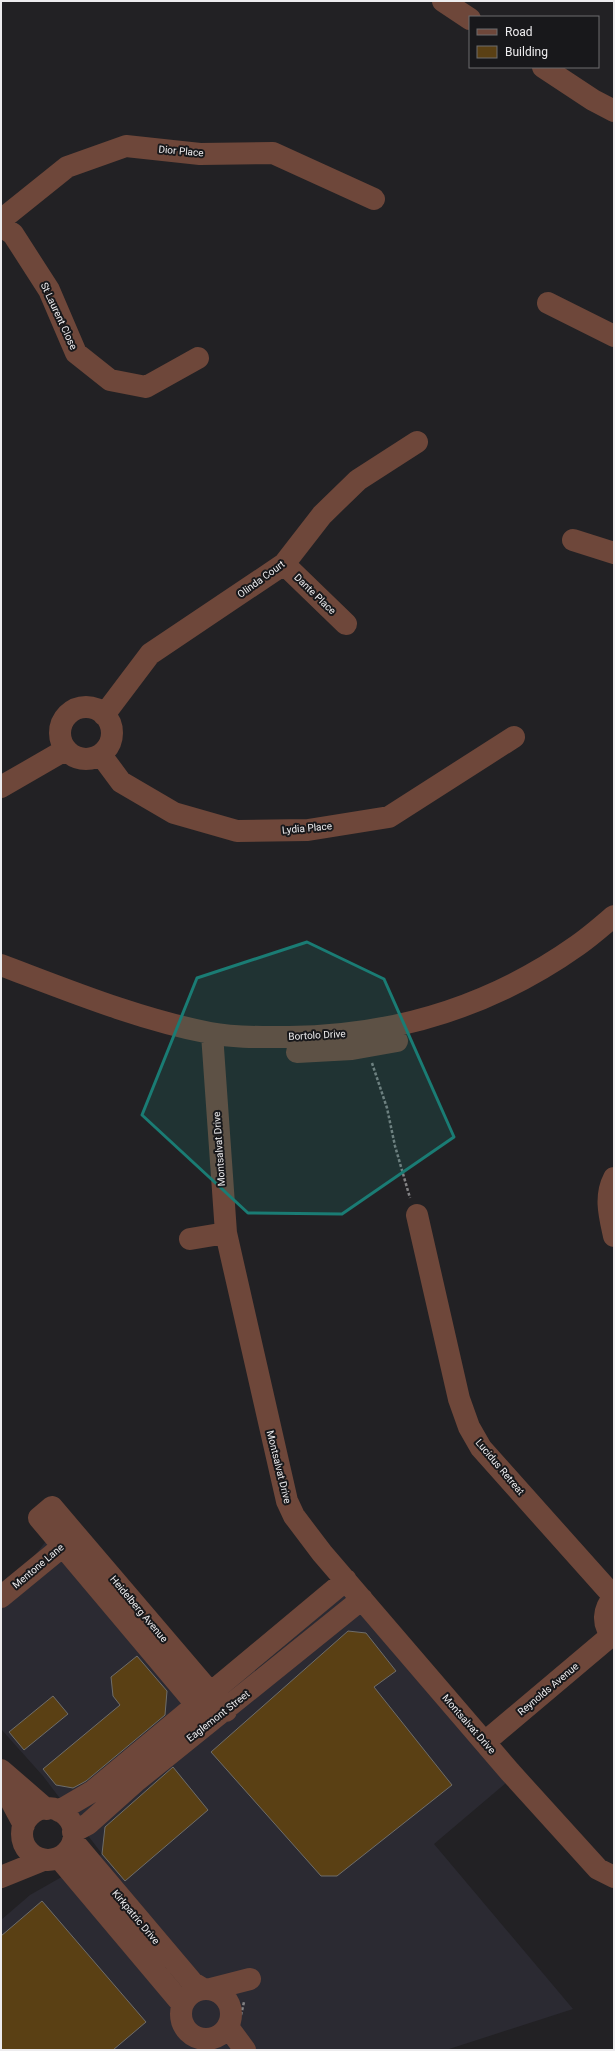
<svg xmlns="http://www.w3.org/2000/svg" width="615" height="2051" viewBox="0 0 615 2051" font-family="Roboto,sans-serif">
<rect width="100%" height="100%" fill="#222124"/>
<path fill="#2b2a32" d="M57,1527l136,166 152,-125 174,204 -85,72 139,165 -127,41h-445v-130l29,-25 72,-41 -59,-78 -42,-47v-130z"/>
<path fill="#5a4014" stroke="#6f6d6a" d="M348,1631l18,2 30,38 -22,16 78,98 -115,91h-16l-110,-124z
M137,1656l30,35 -2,24 -79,66 -13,7 -17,-3 -13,-16 77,-64 -7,-9 -2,-19z
M53,1696l15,18 -44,36 -15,-18z
M173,1767l35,43 -83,71 -23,-27 3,-27z
M42,1901l104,121 -33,28h-112v-114z"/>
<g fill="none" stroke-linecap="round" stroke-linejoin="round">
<path stroke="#838284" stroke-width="2.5" stroke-dasharray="3 2" stroke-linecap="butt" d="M372,1063l15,45 8,38 15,52
M241,2015l3,-13 -1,-1"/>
<path stroke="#6e473a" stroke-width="22" d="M443,1l27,18
M543,67l50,33 21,11
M1,220l66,-53 59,-21 74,8 73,-1 101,46
M1,226l12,8 36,56 27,63 34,27 36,7 52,-29
M548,303l66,33
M573,540l41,13
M284,564l62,60
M60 733a26 26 0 1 1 52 0a26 26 0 1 1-52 0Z
M104,715l46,-61 134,-90 38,-49 36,-35 59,-38
M101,755l20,27 53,31 63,18 71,-1 81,-13 125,-80
M1,787l64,-37
M1,965c69,26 137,54 209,68 25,5 53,4 79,4 105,-1 203,-31 289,-92 13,-9 24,-19 36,-29
M212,1034l14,199 61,268 7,15 28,37 188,219 88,97 16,8
M297,1052l55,-3 45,-8
M614,1178c-10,19 -4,39 0,58
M417,1215l42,184 10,28 12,21 133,149
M190,1239l36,-6
M1,1597l73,-60
M614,1597c-11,12 -13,28 0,40
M210,1721l-171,-203 13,-11 174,204
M485,1742l127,-107
M1,1770l45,39
M1,1782l23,43
M22 1834a26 26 0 1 1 52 0a26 26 0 1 1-52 0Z
M59,1811l34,-20 253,-211
M73,1832l15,-8 47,-42 227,-183
M73,1841l120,142 10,6
M59,1858l123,146
M1,1877l42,-17
M181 2014a25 25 0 1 1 50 0a25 25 0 1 1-50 0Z
M211,1989l39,-10
M228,2027l17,23"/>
</g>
<path fill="#1a7c74" fill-opacity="0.2" stroke="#1a7c74" stroke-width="3" stroke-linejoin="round" d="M307,942l77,37 70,158 -112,77 -94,-1 -106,-98 55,-137z"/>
<g text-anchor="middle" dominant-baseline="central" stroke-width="4" stroke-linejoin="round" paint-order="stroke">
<g font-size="10" fill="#edecee" stroke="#18181b">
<text transform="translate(181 151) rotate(5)">Dior Place</text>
<text transform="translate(59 316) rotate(65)">St Laurent Close</text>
<text transform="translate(261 579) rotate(-36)">Olinda Court</text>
<text transform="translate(315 594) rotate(44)">Dante Place</text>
<text transform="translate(307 828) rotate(-5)">Lydia Place</text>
<text transform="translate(317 1035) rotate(-3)">Bortolo Drive</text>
<text transform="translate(219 1149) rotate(-94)">Montsalvat Drive</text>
<text transform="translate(279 1467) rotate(76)">Montsalvat Drive</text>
<text transform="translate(500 1467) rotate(50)">Lucidus Retreat</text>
<text transform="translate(38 1566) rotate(-40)">Mentone Lane</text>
<text transform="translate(139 1609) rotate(50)">Heidelberg Avenue</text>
<text transform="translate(548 1689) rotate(-40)">Reynolds Avenue</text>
<text transform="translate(218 1716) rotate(-38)">Eaglemont Street</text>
<text transform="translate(469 1724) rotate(49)">Montsalvat Drive</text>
<text transform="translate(136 1917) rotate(50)">Kirkpatric Drive</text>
</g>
</g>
<rect width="615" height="2051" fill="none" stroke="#edecee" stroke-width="4"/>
<rect x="469" y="16" width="130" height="52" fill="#18181b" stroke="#6d6d6f"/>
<rect x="477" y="29" width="20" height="6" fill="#6e473a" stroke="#6d6d6f"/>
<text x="505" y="36" font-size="12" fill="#edecee">Road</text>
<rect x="477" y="46" width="20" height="12" fill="#5a4014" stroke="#6d6d6f"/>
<text x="505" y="56" font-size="12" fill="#edecee">Building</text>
</svg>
